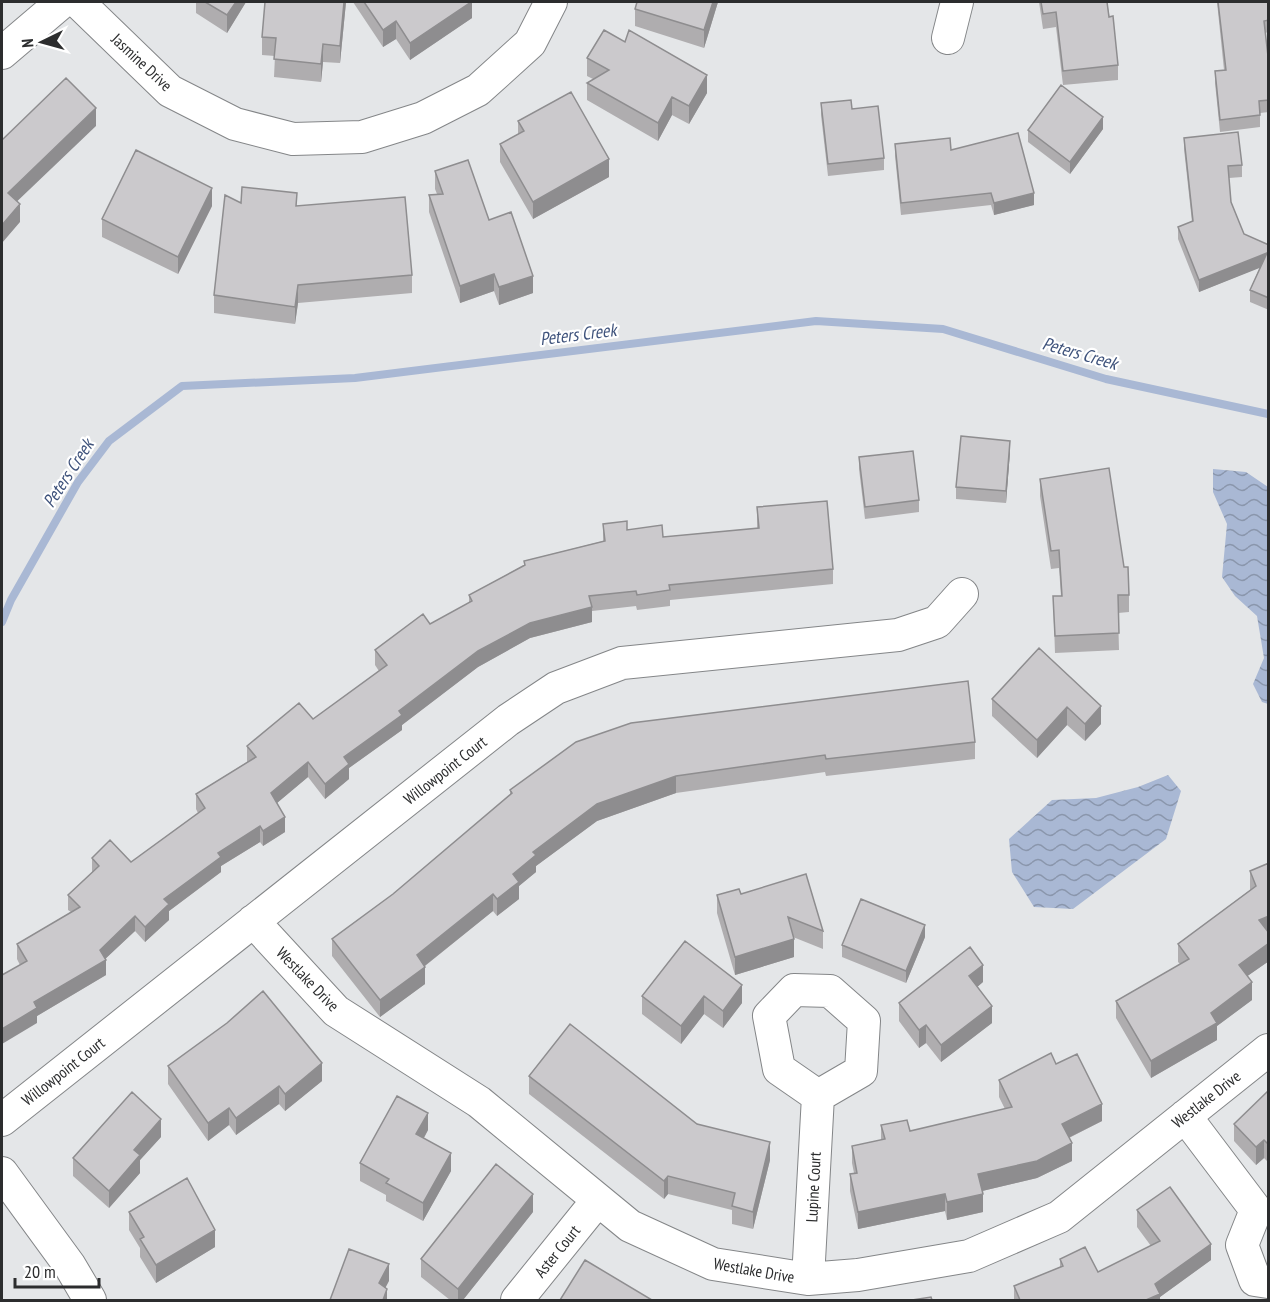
<svg xmlns="http://www.w3.org/2000/svg" width="1270" height="1302" viewBox="0 0 1270 1302" font-family="'PT Sans Narrow',sans-serif">
<defs>
<pattern id="water-waves" width="16" height="10" patternUnits="userSpaceOnUse" patternTransform="scale(1.5)"><rect width="16" height="10" fill="#a9b8d4"/><path d="M0 5q4-4 8 0t8 0" fill="none" stroke="#8a96ac"/></pattern>
</defs>
<rect width="100%" height="100%" fill="#e4e6e8"/>
<path fill="url(#water-waves)" d="M1213,469l33,3 22,15v217l-6,-2 -9,-18 11,-26 -7,-42 -22,-20 -13,-19 5,-53 -14,-32z
M1168,775l13,16 -15,48 -93,70 -39,-2 -22,-35 -3,-33 43,-39 44,-2 42,-11z"/>
<g fill="none" stroke-linecap="round" stroke-linejoin="round">
<path stroke="#a9b8d4" stroke-width="8" d="M2,622l9,-22 67,-118 31,-41 73,-55 173,-8 461,-57 127,8 163,50 162,35"/>
<defs>
<path id="minor" d="M78,2l92,89 65,33 58,15 69,-2 61,-19 55,-28 52,-47 21,-41
M948,38l9,-36
M2,53l60,-51
M253,921l83,90 143,91 151,124 83,38 95,15 50,-4 111,-19 90,-39 209,-167
M1185,1116l71,94
M2,1120l506,-400 48,-32 66,-25 276,-28 39,-13 25,-28
M2,1173l68,93 20,34
M1256,1210l-14,35 13,35 13,2
M808,1279l10,-183 43,-25 3,-50 -34,-30 -36,-1 -25,26 10,53 39,27
M517,1300l80,-99"/>
</defs>
<use href="#minor" stroke="#848688" stroke-width="34"/>
<use href="#minor" stroke="#fff" stroke-width="32"/>
</g>
<path fill="#afadaf" d="M196,2h50l-19,31 -31,-20z
M265,2h81l-6,61 -17,-1 -2,20 -47,-5 1,-21 -13,-1v-18z
M353,2h119v16l-62,42 -14,-21 -13,8z
M637,2h81l-14,46 -69,-22v-17z
M1039,2h68l11,63v15l-55,5 -7,-58 -13,2z
M1217,2h52v30l-4,1 4,32v47l-9,1v14l-40,5 -5,-49v-12l9,-1z
M625,42l82,51 -18,31 -17,-9 -14,26 -71,-41v-17l6,-4 -6,-3v-18z
M821,103l31,6 32,49v12l-56,6 -7,-61z
M518,121l91,56 -76,42 -33,-57v-18l18,-10z
M1103,129l-33,45 -42,-32v-12z
M1184,138l58,27v12l-13,1 2,24 13,32 25,11v65l-19,-8v-12l10,-23 -61,25 -21,-53v-12l14,-5 -8,-73z
M895,144l56,6 83,55 -40,10 -3,-10 -90,10 -6,-59z
M435,171l54,49 44,73 -34,12 -5,-14 -34,12 -31,-91v-17l8,-1 -2,-5z
M241,203l56,3 115,69v18l-114,10 -3,21 -81,-11v-18z
M212,206l-34,68 -76,-37v-18z
M1010,452l-4,51 -50,-4v-12z
M859,457l60,43v12l-54,7 -6,-50z
M1040,479l84,88 5,28v17l-11,1 1,37 -64,3 -2,-57h8l-2,-28 -8,1 -11,-73z
M757,507l76,62v15l-163,16v6l-33,4 -1,-4 -44,5v11l-62,16 -52,29 -76,58v5l-53,38v11l-24,20 -17,-22 -31,26 8,29 -22,14 -3,-4 -39,24v6l-52,39v9l-24,22 -10,-11 -30,28 1,16 -69,41v7l-17,-58 -3,-6v-15l54,-32 -3,-2v-15l24,-22v-15l39,4 67,-49 -2,-4v-15l51,-32v-16l66,-27 66,-48 -4,-6v-15l55,-26 39,-21v-8l55,-30v-4l79,-20v-17l60,13 94,-9z
M1039,648l62,76 -16,17 -18,-16 -30,33 -45,-42v-17z
M576,742h399v17l-149,17 -1,-4 -149,21 -79,28 -61,45v6l-17,14v13l-22,17 -4,-5 -68,55v18l-45,33 -48,-61v-17l61,-45 117,-99v-5z
M1269,863v98l-22,15 5,24 -35,26v14l-66,38 -35,-60v-17l64,-37 -2,-2v-18l72,-54v-19z
M741,894l82,37v18l-30,-12 1,20 -59,18 -18,-62v-18z
M925,937l-19,46 -64,-26v-12z
M983,982l-6,5 15,36 -51,39 -15,-19 -7,5 -20,-27v-18z
M742,985v18l-19,25 -19,-14 -23,30 -39,-30v-18z
M1056,1064l46,57 -33,17 3,23 -35,17 -55,13 1,21 -36,8 -2,-9 -87,18 -8,-38v-17l4,-1 -2,-10v-17l29,-6v-15l29,6 95,-22 -6,-12v-17z
M168,1066l154,15 -37,30 -6,-7 -43,31 -7,-10 -21,16 -40,-57z
M529,1076l168,48 73,36 -17,69 -21,-5v-14l-64,-16 -4,5 -135,-105z
M1269,1090v73l-5,-5 -8,7 -22,-24v-17z
M428,1130l-4,8 27,33 -28,50 -37,-20v-6l-26,-14v-18z
M161,1137l-21,23v13l-31,35 -36,-32v-18z
M1137,1210l74,50 -51,37v3h-146v-14l46,-19v-8l38,13 53,-26 -14,-19z
M129,1212l86,35 -59,36 -16,-26v-9l-11,-18z
M533,1212l-70,88h-13l-29,-23v-18z"/>
<path fill="#8e8d8f" d="M236,2h10l-19,31v-18z
M344,2h2l-6,61v-17z
M471,2h1v16l-62,42v-17z
M713,2h5l-14,46v-18z
M396,21v18l-13,8v-17z
M323,44v18l-2,20v-18z
M707,75v18l-18,31v-18z
M672,97v18l-14,26v-18z
M96,108v18l-88,84v-17z
M1103,117v12l-33,45v-12z
M609,159v18l-76,42v-17z
M212,188v18l-34,68v-17z
M1034,193v12l-40,10v-12z
M20,204v18l-18,21v-18z
M1267,253v12l-68,27v-12z
M494,274v17l-34,12v-17z
M533,276v17l-34,12v-18z
M298,285v18l-3,21v-17z
M1010,441v11l-4,51v-12z
M592,607v15l-62,16 -52,29 -76,58v5l-53,38v11l-24,20v-15l19,-27 55,-46 79,-60 52,-28z
M1101,706v18l-16,17v-17z
M1067,707v18l-30,33v-18z
M308,762v15l-37,31v-15z
M676,776v17l-79,28 -61,45v6l-17,14v13l-22,17v-17l16,-25 20,-22 64,-48z
M285,817v15l-22,14v-15z
M260,826v16l-39,24v6l-52,39v9l-24,22v-15l19,-28 54,-46z
M493,894v17l-76,61v-17z
M135,916v15l-32,30 3,-1v15l-69,41v7l-35,21v-15l98,-79z
M1269,916v17l-10,-13z
M925,925v12l-19,46v-12z
M794,939v18l-59,18v-18z
M1269,943v18l-30,21v-17z
M983,965v17l-14,12v-18z
M425,967v17l-45,33v-17z
M1252,982v18l-35,26v14l-66,38v-17l60,-48z
M742,985v18l-19,25v-17z
M704,996v18l-23,30v-18z
M992,1006v17l-51,39v-17z
M926,1025v18l-7,5v-18z
M322,1063v18l-37,30v-17z
M279,1086v18l-43,31v-17z
M1102,1104v17l-40,20v-17z
M229,1108v17l-21,16v-18z
M428,1113v17l-12,22v-18z
M161,1119v18l-21,23v13l-31,35v-17l25,-41z
M1264,1140v18l-8,7v-18z
M770,1142v18l-17,69v-17z
M1072,1143v18l-35,17 -59,14v-18z
M451,1153v18l-28,50v-18z
M668,1176v18l-4,5v-18z
M533,1194v18l-70,88h-5v-11z
M945,1194v17l-87,18v-17z
M983,1194v18l-36,8v-18z
M215,1230v17l-59,36v-18z
M1211,1244v16l-51,37v3h-14l9,-16z
M389,1264v17l-10,19v-17z
M387,1289v11h-4z"/>
<path fill="#cbc9cc" stroke="#8e8d8f" stroke-width="1.5" d="M205,2h31l-9,13z
M265,2h79l-4,44 -17,-2 -2,20 -47,-5 2,-21 -14,-1z
M364,2h107l-61,41 -14,-22 -13,9z
M637,2h76l-9,28 -69,-21z
M1041,2h66l2,15 4,-1 5,49 -55,6 -7,-59 -13,2z
M1218,2h51v18l-5,1 5,44v35l-10,1 1,14 -40,5 -5,-49 11,-1z
M604,30l21,12 4,-12 78,45 -18,31 -17,-9 -14,26 -71,-40 22,-13 -22,-12z
M66,78l30,30 -88,85 12,11 -18,21v-85z
M1061,85l42,32 -33,45 -42,-32z
M571,92l38,67 -76,43 -33,-58 24,-13 -6,-10z
M851,100l1,9 26,-3 6,52 -56,6 -7,-61z
M1238,132l4,33 -14,1 3,36 13,32 25,11v53l-19,-8 17,-37 -68,27 -21,-53 15,-6 -9,-83z
M1018,133l16,60 -40,10 -3,-10 -90,10 -6,-59 55,-6 1,12z
M136,150l76,38 -34,69 -76,-38z
M468,160l21,60 22,-8 22,64 -34,11 -5,-13 -34,12 -31,-91 14,-1 -8,-23z
M242,187l55,6 -1,13 109,-9 7,78 -114,10 -3,22 -81,-12 11,-100 16,8z
M961,436l49,5 -4,50 -50,-4z
M913,451l6,49 -54,7 -6,-50z
M1109,468l15,99h4l1,28h-11l1,38 -64,3 -2,-40h9l-3,-46 -8,1 -11,-72z
M827,501l6,68 -164,16 1,5 -33,5 -1,-4 -47,5 3,11 -62,16 -52,28 -79,60 3,4 -58,42 5,7 -24,20 -17,-22 -37,31 14,24 -22,14 -3,-5 -42,27 3,4 -57,42 5,5 -24,23 -10,-11 -35,34 6,10 -72,42 3,6 -35,21v-54l25,-14 -10,-17 63,-37 -12,-12 31,-29 -7,-8 18,-18 21,22 74,-54 -9,-14 60,-37 -9,-11 52,-43 14,16 74,-54 -12,-15 48,-36 7,10 42,-23 -3,-6 56,-30 -1,-4 81,-20 -2,-17 24,-3v9l35,-5 1,12 96,-9 -2,-21z
M1039,648l62,58 -16,18 -18,-17 -30,33 -45,-41z
M968,681l7,61 -149,17 -1,-4 -149,21 -79,28 -64,48 3,3 -23,19 6,8 -22,17 -4,-5 -76,61 8,12 -45,33 -48,-61 61,-45 119,-101 -2,-3 66,-48 55,-19z
M1269,863v53l-10,4 10,13v10l-30,22 13,17 -41,31 6,10 -66,38 -35,-60 73,-42 -11,-15 78,-58 -6,-15z
M806,874l17,57 -35,-14 6,22 -59,18 -18,-62 22,-6 2,5z
M861,899l64,26 -19,46 -64,-26z
M685,941l57,44 -19,26 -19,-15 -23,30 -39,-30z
M970,947l13,18 -14,11 23,30 -51,39 -15,-20 -7,5 -20,-27z
M263,991l59,72 -37,31 -6,-8 -43,32 -7,-10 -21,15 -40,-57 59,-43z
M570,1024l127,100 73,18 -17,70 -21,-6 3,-13 -67,-17 -4,5 -135,-105z
M1051,1053l5,11 21,-10 25,50 -40,20 10,19 -35,18 -59,13 5,20 -36,8 -2,-8 -87,18 -8,-38 7,-1 -5,-27 33,-7 -4,-14 26,-5 3,11 102,-24 -13,-27z
M1269,1090v55l-5,-5 -8,7 -22,-23z
M132,1092l29,27 -27,31 6,5 -31,36 -36,-33z
M397,1096l31,17 -12,21 35,19 -28,50 -37,-20 3,-4 -29,-16z
M496,1164l37,30 -75,95 -37,-30z
M187,1178l28,52 -59,35 -16,-26 4,-2 -15,-25z
M1170,1187l41,57 -56,40 5,10 -14,6h-126l-6,-14 49,-20 -3,-7 25,-12 13,25 62,-31 -23,-31z
M349,1249l40,15 -10,19 8,6 -4,11h-53z
M585,1260l67,40h-92z
M931,1297l1,3h-20z"/>
<g text-anchor="middle" dominant-baseline="central" stroke-width="4.5" stroke-linejoin="round" paint-order="stroke">
<g font-size="16" fill="#2c2d2e" stroke="#fff">
<text transform="translate(142 62) rotate(43)">Jasmine Drive</text>
<text transform="translate(445 770) rotate(-38)">Willowpoint Court</text>
<text transform="translate(308 979) rotate(46)">Westlake Drive</text>
<text transform="translate(63 1071) rotate(-38)">Willowpoint Court</text>
<text transform="translate(1206 1099) rotate(-38)">Westlake Drive</text>
<text transform="translate(813 1187) rotate(-87)">Lupine Court</text>
<text transform="translate(557 1251) rotate(-51)">Aster Court</text>
<text transform="translate(754 1270) rotate(10)">Westlake Drive</text>
</g>
<g font-size="18" font-style="italic" fill="#3f537c" stroke="#fff">
<text transform="translate(578 334) rotate(-7)">Peters Creek</text>
<text transform="translate(1080 353) rotate(16)">Peters Creek</text>
<text transform="translate(68 473) rotate(-57)">Peters Creek</text>
</g>
</g>
<rect width="1270" height="1302" fill="none" stroke="#2c2d2e" stroke-width="6"/>
<g transform="translate(42 42) rotate(265)" stroke="#ffffff" stroke-width="4.5" paint-order="stroke">
<path d="M0-4.5L10 22L0 15L-10 22Z" fill="#2c2d2e"/>
<text y="-9" font-size="16" font-weight="bold" text-anchor="middle" fill="#2c2d2e">N</text>
</g>
<path d="M15 1278v9h84v-9" fill="none" stroke="#2c2d2e" stroke-width="3"/>
<text x="24" y="1278" font-size="18" fill="#2c2d2e" stroke="#ffffff" stroke-width="4.5" paint-order="stroke">20 m</text>
</svg>
